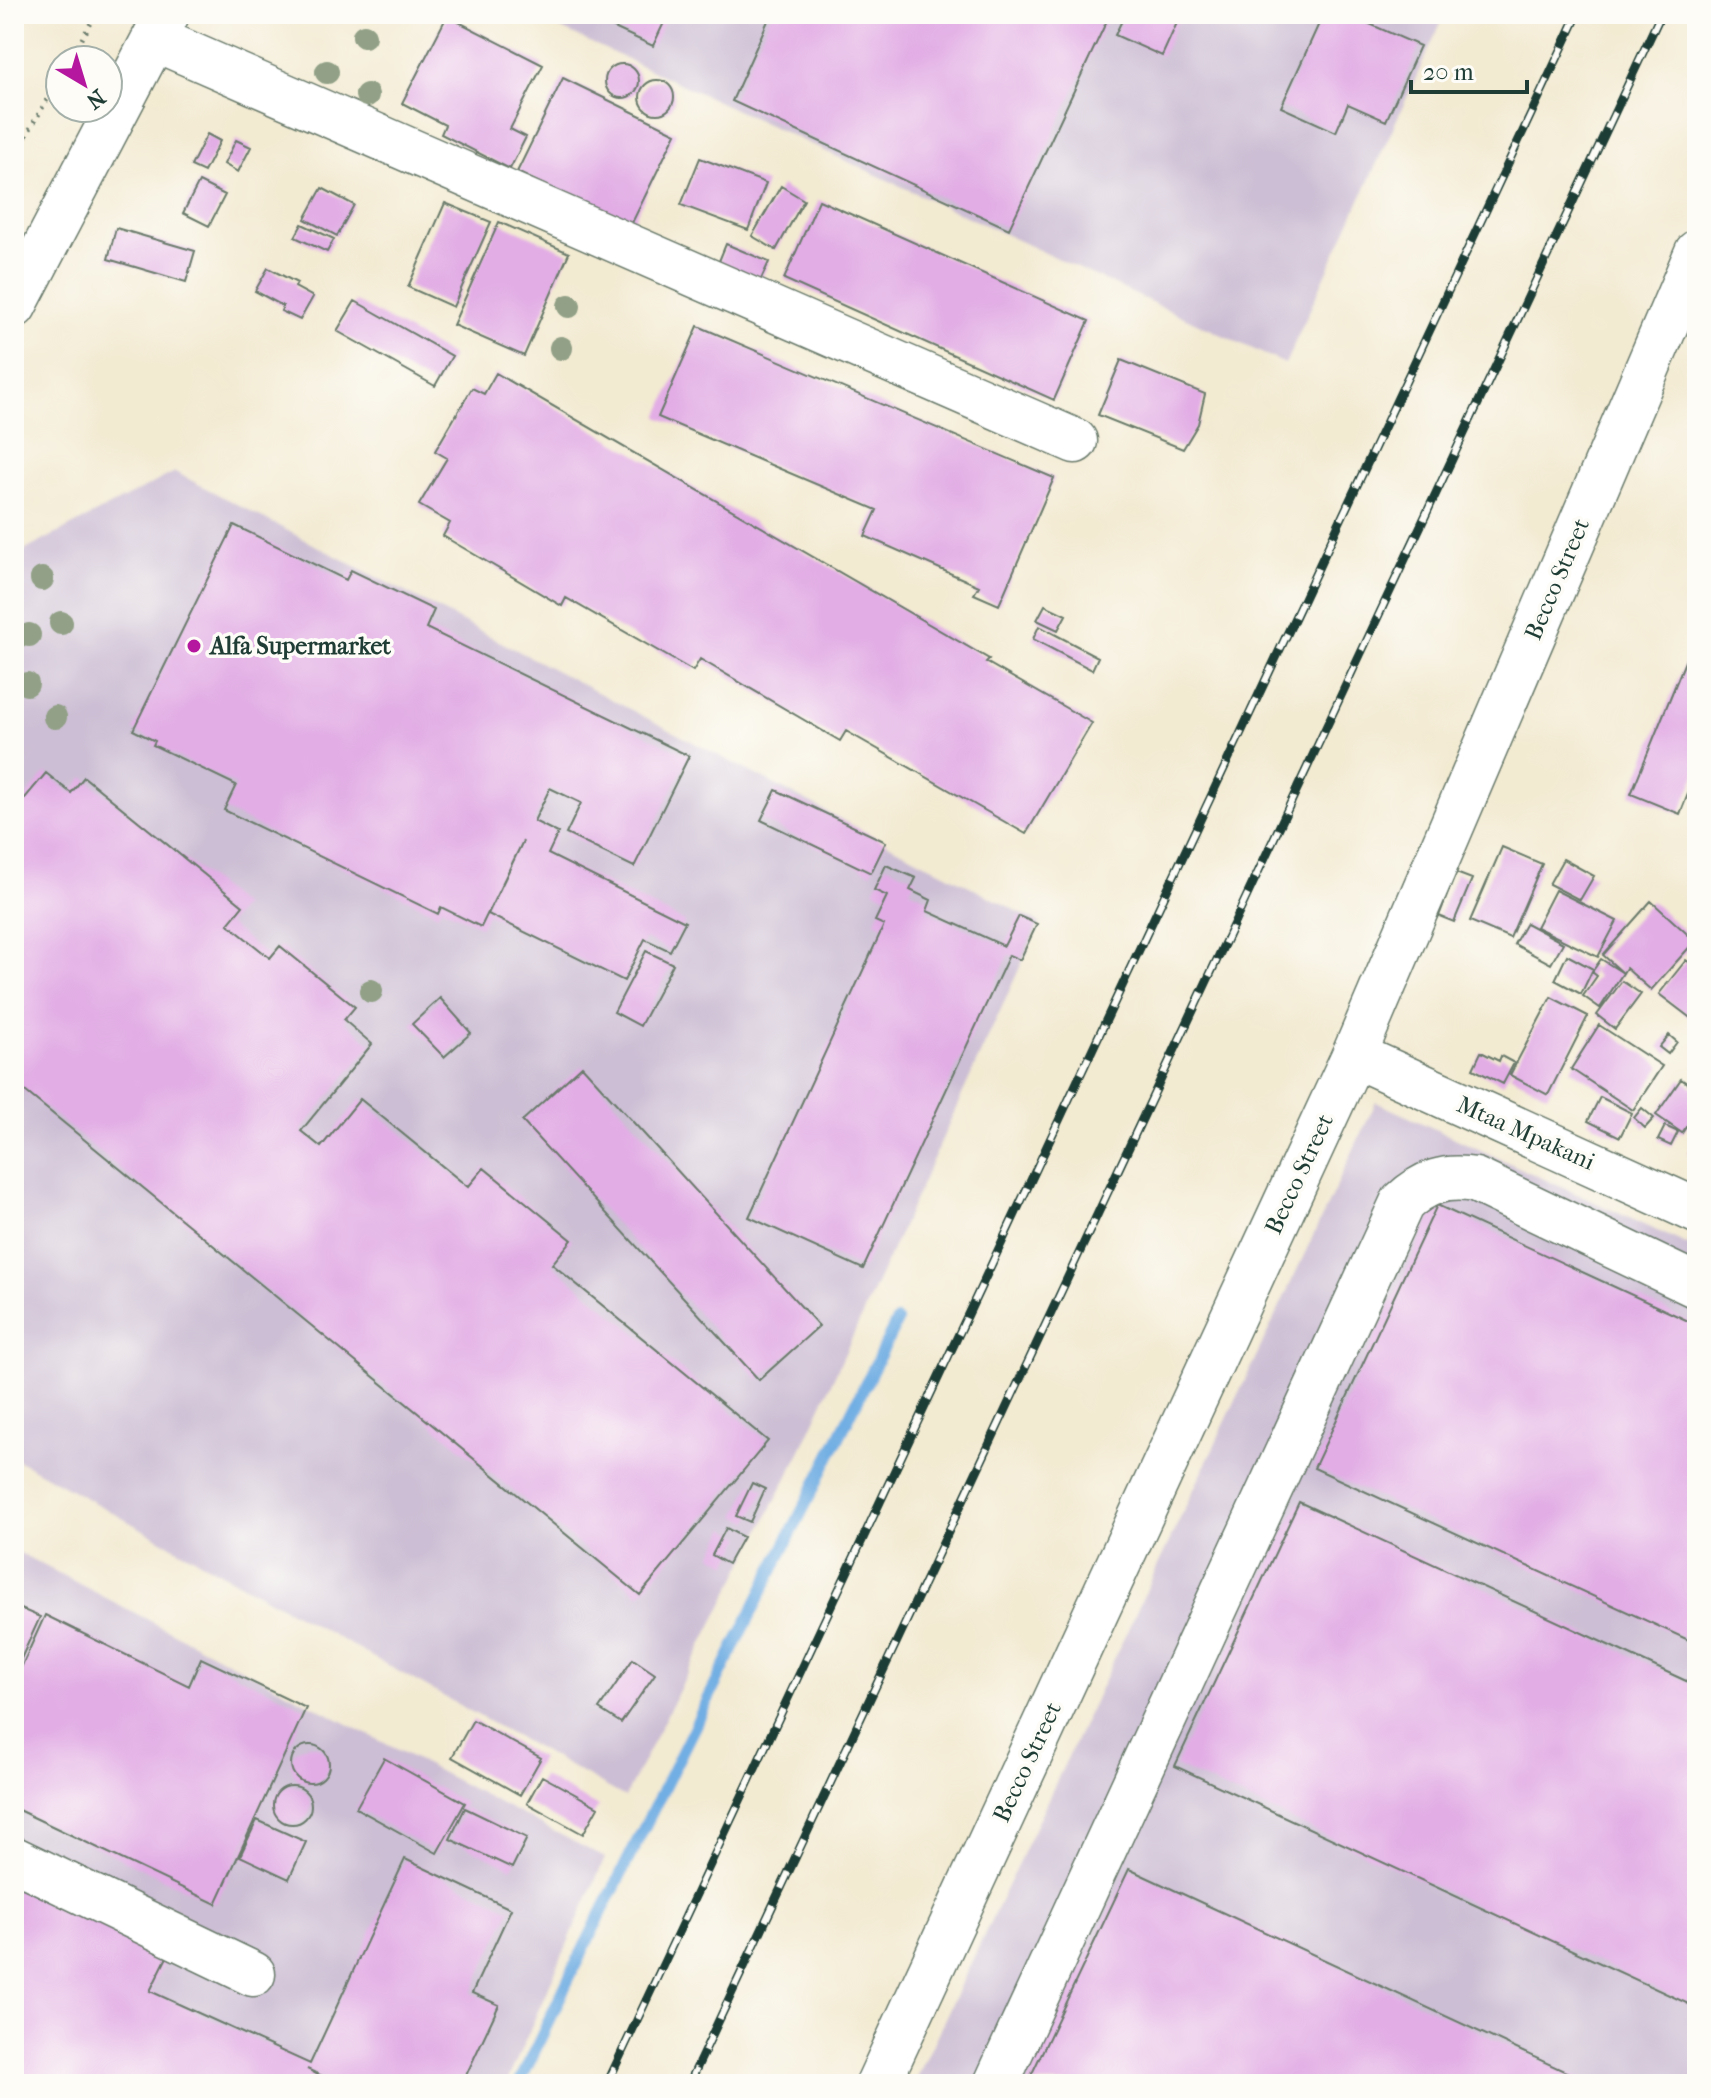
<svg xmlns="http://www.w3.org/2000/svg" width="1711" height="2098" viewBox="0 0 1711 2098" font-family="'IM FELL French Canon',serif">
<rect width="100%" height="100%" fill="#fdfcf7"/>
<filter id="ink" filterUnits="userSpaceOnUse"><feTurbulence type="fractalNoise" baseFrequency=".0125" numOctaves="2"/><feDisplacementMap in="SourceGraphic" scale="16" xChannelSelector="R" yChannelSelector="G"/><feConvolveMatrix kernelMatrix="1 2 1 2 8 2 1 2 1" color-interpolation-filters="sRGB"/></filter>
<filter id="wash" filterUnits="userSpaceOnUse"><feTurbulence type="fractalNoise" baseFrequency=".006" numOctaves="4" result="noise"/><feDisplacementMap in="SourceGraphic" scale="32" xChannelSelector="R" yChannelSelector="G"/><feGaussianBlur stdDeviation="1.8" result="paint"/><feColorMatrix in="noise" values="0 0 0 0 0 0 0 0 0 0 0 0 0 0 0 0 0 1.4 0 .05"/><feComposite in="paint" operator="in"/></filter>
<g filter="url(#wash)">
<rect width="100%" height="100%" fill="#f3ead2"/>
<path fill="#ccbed4" d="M529,14h916l-160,350z
M175,472l865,451 -239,527 -176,347 -611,-339v-902z
M1376,1102l321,147v835h-783z
M14,1550l591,308 -99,226h-492z"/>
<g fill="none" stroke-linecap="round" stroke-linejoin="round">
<path stroke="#71aee3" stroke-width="12" d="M519,2084l52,-110 326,-653"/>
</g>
<g id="blocks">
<path fill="#e2ade5" d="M584,14h84l-15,32z
M771,14h339l-101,215 -277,-128z
M1125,14h56l-19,42 -47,-21z
M1316,14h31l73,32 -34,75 -38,-17 -12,28 -55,-25 41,-90z
M447,16l96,49 -33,64 16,8 -16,32 -69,-35 4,-9 -43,-22z
M605 81a17 17 0 1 1 34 0a17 17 0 1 1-34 0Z
M563,78l113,55 -46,94 -113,-55z
M640 97a17 17 0 1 1 34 0a17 17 0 1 1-34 0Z
M207,134l13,7 -16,31 -13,-6z
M236,140l15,7 -13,25 -14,-8z
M700,158l66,25 -18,47 -67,-25z
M199,182l26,13 -16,31 -26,-13z
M781,186l23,14 -28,50 -24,-14z
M322,188l32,17 -17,31 -32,-17z
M819,200l270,121 -35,79 -270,-121z
M445,203l46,19 -38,85 -45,-20z
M499,222l70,31 -45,103 -71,-31z
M302,224l32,15 -7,13 -32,-15z
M116,228l79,23 -9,31 -78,-23z
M726,244l43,18 -10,22 -42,-18z
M268,268l29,15 -2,4 18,10 -13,23 -19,-9 2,-5 -28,-15z
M355,301l97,55 -17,30 -98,-55z
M698,326l356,152 -55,127 -25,-11 5,-8 -114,-50 12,-26 -219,-93z
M1121,360l84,34 -7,30 -15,25 -85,-34z
M496,373l493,286 -3,3 106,61 -66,111 -180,-103 -6,10 -140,-82 -7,12 -127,-73 -4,8 -119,-70 7,-13 -31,-18 28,-47 -12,-7 37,-63 12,6z
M234,525l112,55 5,-10 83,40 -8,18 263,128 -55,111 -68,-33 15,-31 -31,-15 -16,33 24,12 -10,21 137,68 -15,29 -25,-12 -21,42 -136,-67 35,-73 -42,86 -40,-20 -3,7 -214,-104 12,-25 -83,-40 2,-4 -22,-11z
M1045,605l21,10 -8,15 -21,-10z
M1039,626l59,31 -6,13 -59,-31z
M1697,632v140l-17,42 -49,-20z
M46,773l25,20 13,-16 159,129 -15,18 42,34 10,-12 75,61 -11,13 28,24 -71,87 20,16 39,-48 108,88 16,-19 88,72 -20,24 216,177 -128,154 -626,-513v-271z
M776,790l110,52 -15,31 -110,-53z
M1502,847l40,17 -32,74 -40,-17z
M1563,859l31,17 -14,24 -31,-16z
M886,865l30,13 -6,12 21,10 -4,11 77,35 15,-30 18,8 -17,36 -11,-5 -146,314 -114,-52 135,-292 -9,-4 12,-25 -13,-6z
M1456,873l16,6 -18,43 -15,-6z
M1555,890l62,31 -19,36 -62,-30z
M1651,901l44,40 -44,49 -25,-22 -3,5 -20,-18z
M1526,923l37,20 -12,21 -37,-20z
M646,951l27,13 -33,62 -26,-14z
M1567,955l26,14 -12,25 -26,-14z
M1601,959l22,14 -23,35 -17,-12 14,-20 -5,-4z
M1686,960l11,8v55l-38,-29z
M1622,981l19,13 -26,35 -18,-14z
M1551,997l37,19 -40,79 -38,-20z
M440,998l31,35 -27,24 -32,-33z
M1599,1025l63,41 -29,44 -62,-41z
M1669,1035l8,7 -9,12 -9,-7z
M1481,1052l18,9 2,-5 13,7 -11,21 -30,-15z
M582,1066l237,260 -60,54 -237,-259z
M1681,1079l16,11v20l-15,23 -26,-18z
M1600,1097l32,16 -12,24 -32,-16z
M1642,1108l12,10 -9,10 -11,-10z
M1665,1126l13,6 -7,14 -13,-6z
M1697,1136v22l-9,-5z
M1437,1205l260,120v319l-383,-176z
M752,1483l13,6 -15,33 -14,-6z
M1299,1502l398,184v322l-522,-242z
M726,1528l17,9 -15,27 -16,-9z
M14,1606l26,11 -26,57z
M45,1615l144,71 12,-28 105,50 -90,196 -202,-96v-125z
M633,1659l22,15 -34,49 -22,-14z
M473,1720l68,38 -21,37 -68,-38z
M291 1764a19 19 0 1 1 38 0a19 19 0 1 1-38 0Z
M384,1758l81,45 -28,50 -81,-45z
M542,1776l56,31 -15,27 -56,-31z
M273 1805a19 19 0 1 1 38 0a19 19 0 1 1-38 0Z
M465,1808l62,30 -15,30 -62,-29z
M257,1820l49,22 -17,37 -49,-23z
M405,1859l106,50 -39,84 27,12 -37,79h-15l-16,-7 -3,7h-89l-32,-15 27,15h-320v-200l154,71 -18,36 160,73z
M1129,1869l463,215h-565z"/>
</g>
</g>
<g filter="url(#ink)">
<use href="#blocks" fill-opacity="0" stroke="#697a6b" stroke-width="2"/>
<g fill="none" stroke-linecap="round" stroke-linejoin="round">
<defs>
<path id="minor" d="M155,39l920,402
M14,306l153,-292
M1354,1055l343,156
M14,1859l239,115
M878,2084l476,-1029 343,-803
M996,2084l406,-881c22,-21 43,-28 73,-23l222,106"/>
</defs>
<use href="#minor" stroke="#697a6b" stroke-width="47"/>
<path stroke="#697a6b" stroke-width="5" stroke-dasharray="2 6" stroke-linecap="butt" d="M14,33l11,-19
M70,60l26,-46
M14,157l46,-80"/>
<use href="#minor" stroke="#fff" stroke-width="44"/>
<defs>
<path id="rail" d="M607,2084l971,-2070
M689,2084l972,-2070"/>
</defs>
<use href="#rail" stroke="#1f3d34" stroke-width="9"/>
<use href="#rail" stroke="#fdfcf7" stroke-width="6" stroke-dasharray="18" stroke-linecap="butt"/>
</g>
<g fill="#91a086">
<circle cx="364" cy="36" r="12"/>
<circle cx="327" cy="72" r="12"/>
<circle cx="367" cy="95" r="12"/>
<circle cx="569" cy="306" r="12"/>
<circle cx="561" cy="348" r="12"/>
<circle cx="42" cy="579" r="12"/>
<circle cx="61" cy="623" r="12"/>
<circle cx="29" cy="635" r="12"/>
<circle cx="27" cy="684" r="12"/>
<circle cx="55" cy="717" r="12"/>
<circle cx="371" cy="991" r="12"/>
</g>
</g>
<circle fill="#b5179e" stroke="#fdfcf7" stroke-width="3" cx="194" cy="646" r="8"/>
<g text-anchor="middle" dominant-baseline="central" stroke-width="7" stroke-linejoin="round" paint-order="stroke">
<g font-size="24" fill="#1f3d34" stroke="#fdfcf7">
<text transform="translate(1557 579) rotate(-67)">Becco Street</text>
<text transform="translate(1526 1133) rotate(24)">Mtaa Mpakani</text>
<text transform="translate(1299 1174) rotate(-65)">Becco Street</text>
<text transform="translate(1027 1762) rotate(-65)">Becco Street</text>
</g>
<g font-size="24" font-weight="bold" fill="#1f3d34" stroke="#fdfcf7" text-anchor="start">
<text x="210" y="646">Alfa Supermarket</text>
</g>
</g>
<rect width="1711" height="2098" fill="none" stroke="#fdfcf7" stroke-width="48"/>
<g transform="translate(84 84) rotate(142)"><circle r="38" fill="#fdfcf7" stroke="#a4b0a9" stroke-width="2"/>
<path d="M0-6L14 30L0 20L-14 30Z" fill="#b5179e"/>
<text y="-12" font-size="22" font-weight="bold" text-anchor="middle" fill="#1f3d34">N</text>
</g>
<path d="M1411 80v12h116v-12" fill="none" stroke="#1f3d34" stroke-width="4"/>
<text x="1423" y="80" font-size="24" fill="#1f3d34" stroke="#fdfcf7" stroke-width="6" paint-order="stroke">20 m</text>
</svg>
